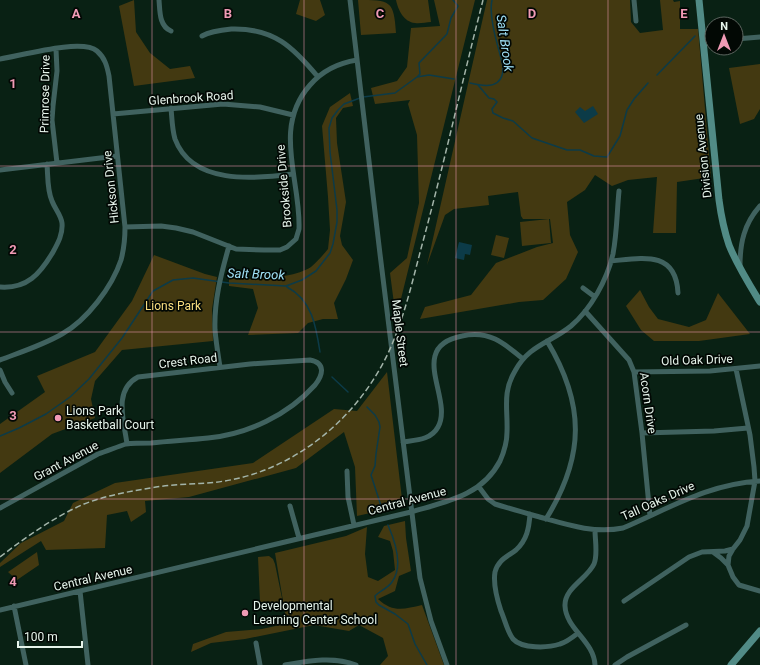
<svg xmlns="http://www.w3.org/2000/svg" width="760" height="665" viewBox="0 0 760 665" font-family="Roboto,sans-serif">
<rect width="100%" height="100%" fill="#092114"/>
<path fill="#433911" d="M134,0l2,32 14,21 20,16 20,-3 5,12 -61,8 -15,-80z
M300,0h20l5,15 -9,6 -20,-7z
M358,0c32,0 36,0 38,33l-35,2z
M396,0h32l3,22c-5,0 -11,2 -16,1 -11,-1 -17,-13 -19,-23z
M434,0h41l-79,319 -6,-46 17,-15 12,-55 -2,-68 -9,-31 2,-4 -35,4 -4,-16 26,-7 10,-14 4,-39 29,-2z
M487,0h143l1,22 9,11 23,-3 -3,-30h13l1,2 6,-1v28h18l13,148 -34,5 -1,51h-23l4,-56 -29,3 -16,6 -17,-11 -10,15 -18,12 3,33 8,17 -12,27 -23,21 -24,2 -99,17 5,-12 46,-12 25,-32 41,-16 16,-4 -3,-24h-27l-2,-3 -3,-24 -30,4 1,9 -35,4 -9,6 -18,50z
M760,64v45l-6,10 -14,5 -11,-56z
M350,93l3,13 -10,2 -7,10 1,25 9,59 -6,34 2,9 11,15 -7,19 -12,24 4,16h-15l-15,4 -10,10 -50,2 10,-27 -5,-19 -24,-3v-8c21,2 64,1 82,-11 6,-5 12,-12 17,-18l2,-19 -2,-33 -6,-71 8,-19z
M549,219l2,24 -29,3 -2,-24z
M496,235l13,3 -5,20 -13,-3z
M154,255l51,19 12,3 -5,32 1,32 -91,9 -27,31 -4,18 4,19 -43,16 -52,39v-49l45,-32 -8,-16 58,-24 37,-51z
M640,290l9,17 9,12 31,8 17,-7 12,-27 32,41 -51,7h-45l-13,-11 -15,-24z
M387,372l15,127 -5,8 -40,9 -2,-49 -11,-35 -48,36 -107,29 -44,4 1,11 -15,10 -4,-11 -20,4 -2,33 -59,2 -5,-9 -41,26v-4l21,-20 43,-22 9,-18 42,-20 138,-20 81,-54 23,2z
M405,521l1,17 5,33 -12,5 -4,15 -17,8c15,14 26,10 44,6l22,60h-64l8,-9 -5,-18 -24,-13 -10,6 -35,-6 -69,14 -34,4 -20,9 2,-8 33,-12 36,-3 27,-6 -3,-4 -11,-66 71,-17 21,-9 -2,27 3,23 10,4 17,-11 -2,-19 -3,-10 -12,-4 6,-11z
M37,552l2,13 -22,15 -9,-8z
M269,556l4,3 2,5 8,39 -18,2 -1,-3h-4l-2,-45z"/>
<path fill="#0c3b48" d="M593,106l5,8 -14,9 -9,-11 5,-5 5,4z
M459,242l13,3 -2,10 -5,-1 -1,6 -9,-2z"/>
<g fill="none" stroke-linecap="round" stroke-linejoin="round">
<path stroke="#0c3b48" stroke-width="1.5" d="M657,75l38,-39
M418,76l2,-2 -1,-11 28,-29 4,-16 7,-12 -5,-6
M470,83c16,4 34,6 33,-17 -4,-17 -15,-49 -11,-66
M478,85l11,13 5,1 3,3 -5,7 1,4 10,5 10,3 19,17 35,12h13l14,6 13,1 13,-21 7,-26 7,-11 14,-16
M363,97l32,-4 22,-16 12,-2 25,4
M287,287c25,13 29,39 33,65
M332,377l16,15
M367,407l8,8 4,7 1,5 -4,27 -1,12 -4,9 12,37
M0,436l19,-8 27,-14 24,-17 19,-18 33,-41 31,-47 20,-11 20,-2 36,5 57,3 16,-6 14,-9 14,-18 3,-9 4,-22v-12l-7,-58 -1,-24 3,-10 6,-8 6,-6 16,-6
M388,525c7,16 16,41 4,57 -4,6 -12,9 -17,14l1,6 3,3 16,9 13,10 7,20 12,21"/>
<path stroke="#40625f" stroke-width="5" d="M159,0c1,11 0,26 12,31
M350,0l30,254 40,324 11,43 16,44
M634,0l2,21
M202,36c9,-5 20,-6 30,-7 42,-1 61,18 86,48
M736,39l24,-2
M703,41l9,-1
M56,49l1,22 -4,35 -1,14 5,43
M0,59c20,-3 82,-21 97,-8 8,7 10,15 12,25l16,151c0,11 -1,22 -4,33 -9,27 -34,60 -59,74 -19,11 -41,18 -62,26
M171,108c1,10 1,21 4,31 17,46 79,40 118,35
M113,114l110,-10 37,3 33,8
M0,170l117,-14
M125,227l36,-1 15,2 17,4 43,17 28,1h16l7,-3 9,-8 3,-10c2,-49 -27,-101 11,-144 13,-15 28,-22 47,-25
M611,261c31,-3 65,-11 67,32
M740,266c0,-23 4,-42 20,-60
M0,287c27,2 40,-13 53,-35 5,-9 10,-18 9,-29 -1,-8 -7,-14 -10,-22 -5,-11 -4,-25 -5,-37
M583,288l12,9
M585,311l44,49 5,12 8,61 8,83
M220,367c-2,-13 -4,-25 -5,-37 -1,-29 6,-56 14,-84
M736,369l14,66 4,32 1,14 -8,45 -7,14 -7,9 -4,7 -1,9 5,12 6,8 21,6
M0,370l5,12 7,11
M634,372l76,-1 50,-5
M642,433l72,-2 34,-3
M403,442c13,-2 28,-2 35,-15 16,-28 -32,-80 24,-91 27,-6 42,7 61,23
M347,471l1,26 6,28
M479,487l9,12 7,5c13,4 27,8 41,12 29,8 57,18 87,12 47,-20 85,-44 137,-47
M290,506l9,32
M0,508l98,-54c9,-3 19,-7 28,-10 8,-1 17,-1 25,-1 19,-2 38,-3 57,-5 40,-4 80,-23 107,-53 8,-10 11,-22 -5,-25l-60,4 -112,13c-25,13 -14,44 -11,67
M530,514c-1,14 -3,26 -14,36 -9,7 -18,10 -21,22 -2,12 2,27 6,39 4,9 6,20 12,28 9,10 35,9 47,5 7,-2 13,-7 18,-11
M546,519c39,-63 39,-115 1,-178
M713,552l8,6 7,7
M80,591l8,74
M624,601l65,-44 13,-5 23,-1 8,-2
M14,606l12,59
M0,610l411,-98c34,-10 71,-16 89,-51 4,-9 7,-19 7,-29 1,-23 -5,-39 8,-61 14,-26 35,-28 56,-45 20,-17 36,-46 42,-72 4,-21 4,-43 6,-63
M256,643l4,22
M285,665c23,-4 48,-9 71,0
M595,665c-1,-24 -29,-36 -30,-59 -1,-18 22,-27 29,-42 4,-9 1,-24 1,-34
M615,665l12,-8 59,-32"/>
<path stroke="#518b86" stroke-width="7" d="M699,0l20,200c2,15 5,30 10,45 8,20 20,39 31,57
M731,665l29,-34"/>
<path stroke="#a3b4a9" stroke-width="1.5" stroke-dasharray="6 3" stroke-linecap="butt" d="M0,557c26,-20 54,-40 84,-53 23,-9 48,-13 72,-17 26,-4 53,-2 79,-8 57,-12 109,-52 140,-102 25,-39 35,-87 47,-132 22,-81 40,-163 61,-245"/>
</g>
<path fill="none" stroke="#f09ab5" stroke-width="1" stroke-opacity="0.55" d="M152,0v665M304,0v665M456,0v665M608,0v665M0,166h760M0,332h760M0,499h760"/>
<g fill="#f09ab5" stroke="#020804" stroke-width="1.5">
<circle cx="58" cy="418" r="4"/>
<circle cx="245" cy="613" r="4"/>
</g>
<g text-anchor="middle" dominant-baseline="central" stroke-width="3.5" stroke-linejoin="round" paint-order="stroke">
<g font-size="12" fill="#e6f4eb" stroke="#020804">
<text transform="translate(45 94) rotate(-89)">Primrose Drive</text>
<text transform="translate(191 98) rotate(-4)">Glenbrook Road</text>
<text transform="translate(703 156) rotate(-96)">Division Avenue</text>
<text transform="translate(284 186) rotate(-95)">Brookside Drive</text>
<text transform="translate(111 187) rotate(-96)">Hickson Drive</text>
<text transform="translate(400 333) rotate(83)">Maple Street</text>
<text transform="translate(697 360) rotate(-2)">Old Oak Drive</text>
<text transform="translate(188 361) rotate(-7)">Crest Road</text>
<text transform="translate(648 403) rotate(82)">Acorn Drive</text>
<text transform="translate(66 461) rotate(-28)">Grant Avenue</text>
<text transform="translate(407 501) rotate(-15)">Central Avenue</text>
<text transform="translate(658 501) rotate(-24)">Tall Oaks Drive</text>
<text transform="translate(93 578) rotate(-13)">Central Avenue</text>
</g>
<g font-size="12" fill="#f9df80" stroke="#020804">
<text x="173" y="306">Lions Park</text>
</g>
<g font-size="12" fill="#e6f4eb" stroke="#020804" text-anchor="start">
<text x="66" y="411">Lions Park<tspan x="66" dy="14">Basketball Court</tspan></text>
<text x="253" y="606">Developmental<tspan x="253" dy="14">Learning Center School</tspan></text>
</g>
<g font-size="13" font-style="italic" fill="#9fe0f6" stroke="#020804">
<text transform="translate(505 43) rotate(82)">Salt Brook</text>
<text transform="translate(256 274) rotate(2)">Salt Brook</text>
</g>
</g>
<g font-size="13" text-anchor="middle" font-weight="bold" fill="#f09ab5" stroke="#020804" stroke-width="3.5" stroke-linejoin="round" paint-order="stroke">
<text x="76" y="18">A</text>
<text x="228" y="18">B</text>
<text x="380" y="18">C</text>
<text x="532" y="18">D</text>
<text x="684" y="18">E</text>
<text x="13" y="88">1</text>
<text x="13" y="254">2</text>
<text x="13" y="420">3</text>
<text x="13" y="586">4</text>
</g>
<g transform="translate(724 36)"><circle r="19" fill="#020804" stroke="#5d6660"/>
<path d="M0-3L7 15L0 10L-7 15Z" fill="#f09ab5"/>
<text y="-6" font-size="11" font-weight="bold" text-anchor="middle" fill="#e6f4eb">N</text>
</g>
<path d="M18 641v6h64v-6" fill="none" stroke="#e6f4eb" stroke-width="2"/>
<text x="24" y="641" font-size="12" fill="#e6f4eb" stroke="#020804" stroke-width="3" paint-order="stroke">100 m</text>
</svg>
